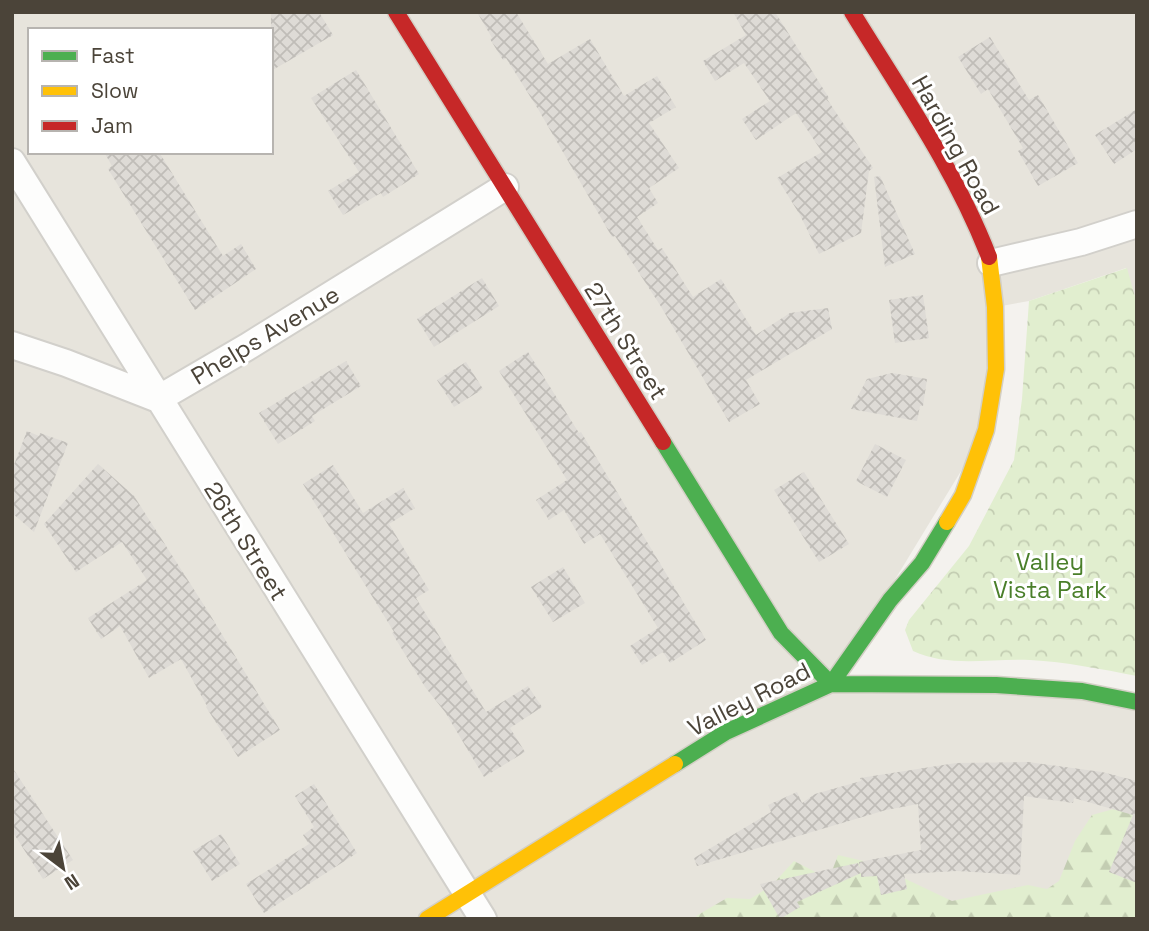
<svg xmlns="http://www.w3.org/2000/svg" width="1149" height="931" viewBox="0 0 1149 931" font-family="'Space Grotesk',sans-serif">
<defs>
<pattern id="forest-firs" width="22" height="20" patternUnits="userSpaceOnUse" patternTransform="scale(1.75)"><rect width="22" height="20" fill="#e1eecf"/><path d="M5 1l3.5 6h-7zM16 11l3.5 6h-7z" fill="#c3cdb2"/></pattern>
<pattern id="park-crowns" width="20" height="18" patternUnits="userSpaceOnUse" patternTransform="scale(1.75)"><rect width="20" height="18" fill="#e1eecf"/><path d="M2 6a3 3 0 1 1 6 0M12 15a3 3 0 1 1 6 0" fill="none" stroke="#c3cdb2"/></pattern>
<pattern id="building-cross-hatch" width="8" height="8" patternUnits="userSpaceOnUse" patternTransform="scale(1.75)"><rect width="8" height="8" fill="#dedbd6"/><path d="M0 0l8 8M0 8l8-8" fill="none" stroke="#c0bdb8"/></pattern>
</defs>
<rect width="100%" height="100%" fill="#f4f2ee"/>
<path fill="#e7e4dc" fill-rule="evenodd" d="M12,12h1125v292l-11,-36 -97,33 -33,6 -10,123 -154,253 305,19v217h-1125zM30,30h241v122h-241z"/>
<path fill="url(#forest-firs)" d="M1128,805l9,6v108h-437l-4,-3 31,-18 23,1 21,-13 23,-25 35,18 9,-24 34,8 80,38 76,-16 19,4 12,-8 16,-40 17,-26z"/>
<path fill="url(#park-crowns)" d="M1127,268l10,36v372c-36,-7 -71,-14 -107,-16 -39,-2 -81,8 -117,-9l-8,-21 4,-10 60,-74 45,-86 8,-61 7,-98z"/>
<path fill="url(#building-cross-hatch)" d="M271,12h48l14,23 -62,36z
M477,12h39l32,52 42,-25 34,57 33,-20 19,31 -27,16 30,45 -30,20 9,15 -21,14 21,33 4,-2 31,49 28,-18 35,56 34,-22 38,-5 4,21 -86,51 14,24 -31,18 -69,-117 -45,-69 -3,1 -74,-128 -32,-51 -3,2 -13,-21 2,-1z
M733,12h42l54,86 -2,1 46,69 -4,3 -8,62 -42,21 -19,-39 -23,-37 45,-26 -26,-39 -40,27 -14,-21 28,-18 -26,-38 -29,18 -12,-20 43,-26z
M990,37l39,63 9,-5 40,68 -40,23 -20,-35 5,-3 -35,-59 -7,5 -23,-37z
M356,70l63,104 -36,23 -2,-4 -38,22 -15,-24 31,-19 -48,-74z
M1137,109v40l-23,15 -19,-29z
M104,152h55l64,104 18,-12 15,25 -61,41 -87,-141 4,-3z
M880,176l35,78 -30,13 -11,-90z
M482,278l17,28 -65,41 -17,-28z
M923,295l6,43 -34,5 -6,-43z
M528,352l51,81 2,-1 125,208 -36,23 -7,-11 -21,13 -12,-19 28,-18 -58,-94 -16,10 -20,-34 -15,10 -13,-20 31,-20 -68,-109z
M346,361l15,25 -49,30 3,5 -37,23 -19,-31z
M466,362l17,27 -29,18 -17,-27z
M892,373l35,6 -4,27h-3l-3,15 -66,-12 16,-30z
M27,431l12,5 1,-3 28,10 -34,89 -22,-19v-43z
M875,444l31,16 -19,37 -31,-16z
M98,464l36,32 75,117 71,117 -42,27 -32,-50 1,-1 -26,-47 -32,19 -29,-52 -19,13 -13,-21 59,-38 -25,-38 -46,30 -32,-48z
M333,465l30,48 40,-25 12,20 -26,16 40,66 -13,8 70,114 42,-26 14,21 -32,21 15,24 -41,25 -39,-65 -20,-25 -33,-54 2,-1 -91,-148z
M804,472l45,72 -30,18 -45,-72z
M563,567l22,36 -32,19 -22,-35z
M1028,762l74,10 35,9v102l-28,-11 24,-57 -59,-17 -1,5 -49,-7 -4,79 -63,-4 -53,3 3,15 -26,6 -4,-19 -16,1v-4l-64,29 3,5 -20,12 -20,-35 98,-21 2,5 -1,-6 62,-12 -3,-46 -32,6 -189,56 -3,-8 77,-46 -3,-7 29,-13 5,11 13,-9 46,-13 -1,-3 96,-15z
M12,767l61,93 -30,19 -31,-48z
M314,784l43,69 -93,60 -18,-29 63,-40 -6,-9 11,-8 -19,-31z
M221,834l19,30 -28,17 -19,-30z"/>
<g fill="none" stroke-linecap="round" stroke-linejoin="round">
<defs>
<path id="street" d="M12,162l471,757
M991,263l90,-21 56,-18
M12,345l54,18 92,36 89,-52 258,-160"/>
<path id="fast" d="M663,442l118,191 50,51 59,-84 32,-37 25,-41
M675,764l51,-32 105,-48 165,1 86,6 55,11"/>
<path id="slow" d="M947,522l16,-27 23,-65 10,-61 -1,-62 -6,-50
M427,919l248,-155"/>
<path id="jam" d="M396,12l267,430
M852,12c49,80 103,157 137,245"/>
</defs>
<use href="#street" stroke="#d2d0cb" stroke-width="30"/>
<use href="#fast" stroke="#d3cfc5" stroke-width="19"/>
<use href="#slow" stroke="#d3cfc5" stroke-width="19"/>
<use href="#jam" stroke="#d3cfc5" stroke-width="19"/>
<use href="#street" stroke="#fdfdfc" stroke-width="26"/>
<use href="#fast" stroke="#4caf50" stroke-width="16"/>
<use href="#slow" stroke="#ffc107" stroke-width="16"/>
<use href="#jam" stroke="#c62828" stroke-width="16"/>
</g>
<g text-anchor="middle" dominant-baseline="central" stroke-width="6" stroke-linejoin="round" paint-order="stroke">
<g font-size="24" fill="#4b4439" stroke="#fff">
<text transform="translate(956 145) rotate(61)">Harding Road</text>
<text transform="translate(265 335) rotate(-31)">Phelps Avenue</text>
<text transform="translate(626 341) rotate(58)">27th Street</text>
<text transform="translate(246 541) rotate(58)">26th Street</text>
<text transform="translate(749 699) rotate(-27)">Valley Road</text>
</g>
<g font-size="24" fill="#4a7f2a" stroke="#fff">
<text x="1050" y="561">Valley<tspan x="1050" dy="28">Vista Park</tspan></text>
</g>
</g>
<rect width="1149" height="931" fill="none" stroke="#4b4439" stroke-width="28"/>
<rect x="28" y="28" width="245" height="126" fill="#ffffff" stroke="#b7b4b0" stroke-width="2"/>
<rect x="42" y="51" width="35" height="10" fill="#4caf50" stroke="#b7b4b0" stroke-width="2"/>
<text x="91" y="63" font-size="21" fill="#4b4439">Fast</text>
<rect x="42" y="86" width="35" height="10" fill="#ffc107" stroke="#b7b4b0" stroke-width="2"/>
<text x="91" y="98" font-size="21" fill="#4b4439">Slow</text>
<rect x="42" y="121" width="35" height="10" fill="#c62828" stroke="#b7b4b0" stroke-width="2"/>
<text x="91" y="133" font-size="21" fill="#4b4439">Jam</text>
<g transform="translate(63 868) rotate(148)" stroke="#ffffff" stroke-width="5" paint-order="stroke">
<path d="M0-5L12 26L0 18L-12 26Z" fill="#4b4439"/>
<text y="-10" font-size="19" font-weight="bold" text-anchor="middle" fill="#4b4439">N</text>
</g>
</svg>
